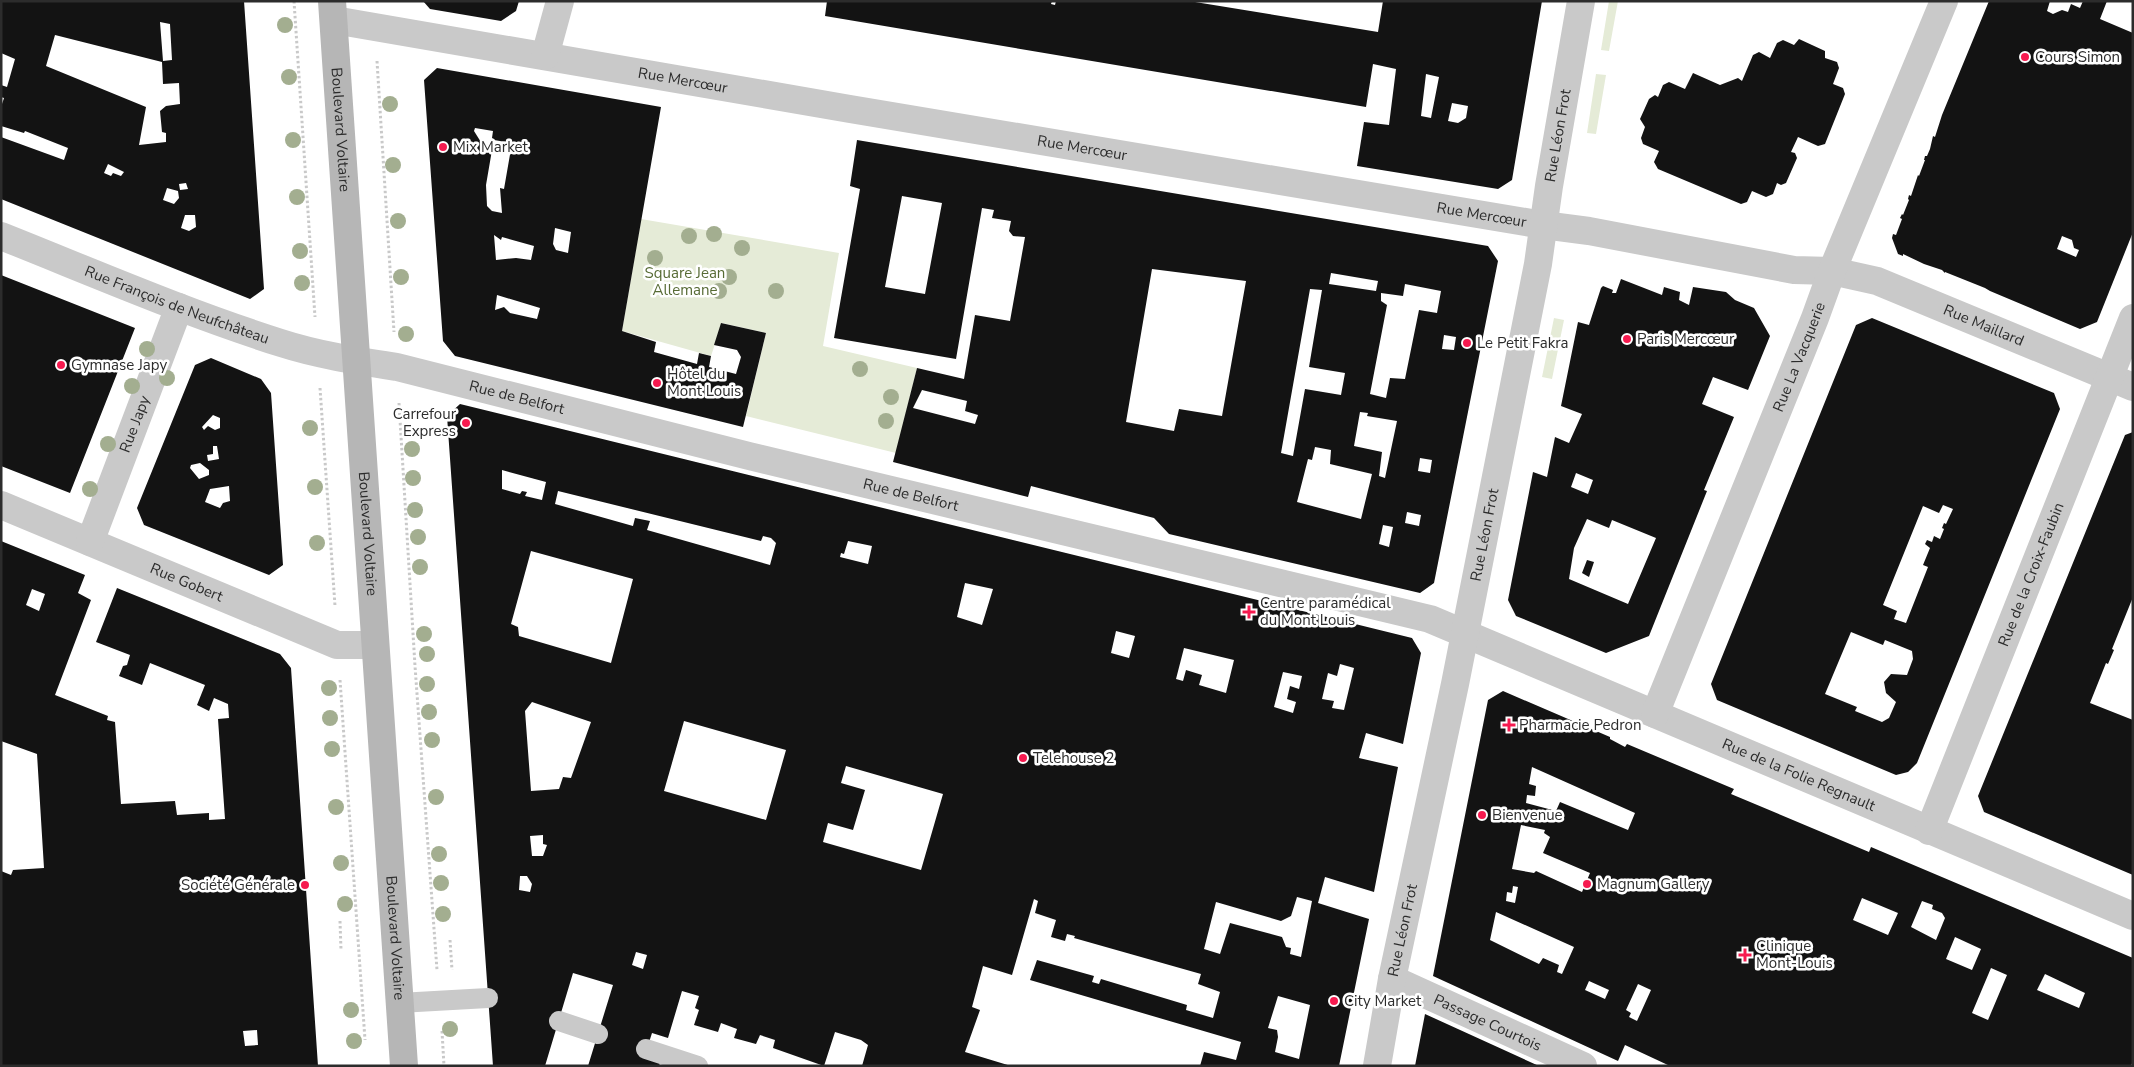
<svg xmlns="http://www.w3.org/2000/svg" width="2134" height="1067" viewBox="0 0 2134 1067" font-family="'Nunito Sans',sans-serif">
<rect width="100%" height="100%" fill="#fff"/>
<path fill="#e5ebd7" d="M1609,1h9l-9,50 -8,-1z
M1596,74l10,1 -10,59 -9,-1z
M641,219l198,34 -16,93 94,22 -21,85 -150,-37 20,-83 -44,-10 -11,33 -89,-25z
M1554,318l10,2 -12,59 -10,-2z"/>
<path fill="#131313" fill-rule="evenodd" d="M1,1h243l20,288 -14,10 -249,-100v-62l63,23 4,-12 -43,-17 -1,2 -23,-7v-19l3,-9 -3,-1v-12l6,2 8,-28 -14,-6zM160,22l10,2 2,36 -9,1zM55,35l107,27 1,22 16,-1 1,21 -14,2 -6,5 2,21 4,1v9l-27,3 7,-38 -100,-41zM108,164l16,8 -3,4 -8,-3 -2,3 -7,-3zM186,183l2,6 -8,1 -1,-6zM167,188l11,3 1,7 -5,6 -11,-4zM185,215h10l1,12 -7,4 -8,-3z
M423,1h96l-3,10 -15,10 -71,-12z
M827,1h225l-1,3 4,1 1,-4h133l189,31 5,-31h159l-30,179 -14,9 -141,-23 7,-44 25,3 7,-56 -23,-5 -7,43 -541,-91zM1426,74l13,3 -8,41 -10,-2zM1452,103l16,3 -2,12 -8,5 -10,-2z
M1989,1h61l-3,10 6,3 9,-4 6,2 3,-8 9,4 3,-7h24l-7,18 33,14v199l-36,90 -17,7 -90,-38 -5,-3 -40,-16v1l-3,-3 -18,-6 -21,-10v2l-5,-2 -6,-16 1,-4 3,1 6,-16 -2,-1 2,-4 1,1 6,-15 -1,-1 1,-4 2,1 7,-21 1,1 6,-16h-1l1,-4h2l3,-7 3,-13 2,1 7,-22zM2062,236l10,4 2,8 5,2 -3,7 -19,-8z
M1799,39l26,12v7l12,4 2,6 -6,16 10,4 2,6 -20,50 -7,2 -20,-9 -7,15 4,1 2,5 -11,25 -5,2 -4,-2 -4,11 -7,3 -14,-6 -5,11 -6,2 -83,-35 -4,-7 5,-11 -16,-7 -2,-6 4,-11 -5,-8 9,-20 6,-4 3,2 5,-12 6,-3 16,7 8,-16 27,12 18,-7 4,3 11,-26 6,-3 11,6 7,-15 6,-3 11,5z
M437,68l224,39 -39,224 34,11 -2,10 43,12 2,-11 12,3 -2,11 27,7 5,-17 -4,-7 -23,-5 7,-22 45,10 -23,94 -288,-71 -12,-15 -19,-261zM475,128l18,3 -1,7 2,2 18,3 -8,46 -4,-1 2,25 -10,-2 -5,-5 -1,-21 6,-35 -2,-3h-6l-10,-16zM555,228l16,4 -3,21 -12,-3 -3,-6zM494,235l7,5 1,-3 32,9 -3,14 -15,-2 -20,2zM497,295l43,13 -3,11 -27,-6 -6,-6 -9,3z
M857,140l631,106 10,15 -64,322 -14,10 -251,-59 -15,-16 -123,-32 -3,11 -135,-35 24,-94 47,11 11,-64 35,6 15,-84 -12,-1 -4,-5 2,-10 -19,-3 2,-8 -12,-2 -26,151 -122,-21 26,-149 -10,-3zM902,196l40,7 -17,91 -40,-7zM1152,269l94,12 -24,135 -43,-7 -5,22 -48,-9zM1331,273l47,8 -2,10 -47,-7zM1405,284l36,7 -4,22 -18,-3 -14,69 -15,-1 -4,20 -16,-4 17,-89 -6,-4v-8l22,3zM1310,289l12,1 -13,77 36,6 -4,22 -36,-6 -12,67 -12,-3zM1444,335l12,2 -2,13 -12,-1zM922,390l45,11 -2,10 13,4 -3,9 -62,-16zM1360,412l8,1 -1,3 30,5 -12,57 -6,-2 3,-24 -28,-6zM1315,447l16,3 -1,14 42,10 -11,45 -64,-17 11,-43 4,1zM1420,458l12,2 -2,13 -12,-2zM1407,512l14,3 -2,11 -14,-3zM1383,525l10,2 -4,20 -10,-3z
M1,275l134,53 -65,165 -69,-27z
M1621,279l41,16 2,-8 16,5 -1,8 10,5 4,-18 33,5 9,8 19,8 16,28 -22,54 -35,-13 -11,27 32,13 -30,73 3,1 -58,145 -43,17 -90,-37 -8,-16 25,-128 14,5 8,-40 14,6 13,-29 -21,-8 17,-84 11,3 12,-37 2,-2 10,4 -1,3h4zM1576,473l17,7 -5,14 -17,-7zM1587,519l22,9 3,-8 44,18 -28,66 -59,-25 5,-31z
M1872,318l182,75 6,16 -143,354 -9,9 -12,3 -179,-75 -6,-16 145,-359zM1943,505l10,4 -7,15 -2,-1 -2,5 2,1 -4,10 -6,-3 -2,6 -5,-2 -2,4 5,4 -7,17 5,2 -22,56 -12,-4 3,-8 -14,-6 40,-99 16,7zM1851,632l32,13 2,-5 27,11 1,8 -6,16 -16,-1 -7,8 2,11 10,9 -7,16 -7,4 -27,-11 2,-4 -32,-13z
M211,358l50,21 10,14 12,172 -14,10 -125,-50 -7,-17 58,-143zM213,415l7,3v10l-5,2 -7,-4 -4,4 -2,-3zM213,446h4l2,13 -11,2 -1,-6 6,-1zM200,463l9,7v5l-10,4 -9,-11 1,-3zM229,486l1,15 -7,2 -3,5 -15,-6 5,-13z
M460,404l952,234 9,15 -18,91 -37,-11 -7,25 39,9 -24,125 -49,-15 -7,26 51,16 -30,147h-139l4,-14 32,8 5,-18 -211,-62 7,-20 57,16 -2,6 7,2 2,-5 86,26 -1,5 27,8 7,-26 -22,-8 3,-10 -127,-36 1,-2 -8,-2 -2,7 -14,-4 5,-17 -21,-7 3,-12 -4,-2 -22,76 -29,-9 -11,41 8,3 -15,42 46,14h-149l6,-21 -7,-5 -26,-8 -11,34 -51,-18 2,-8 -15,-5 -4,9 -22,-6 3,-9 -16,-6 -3,9 -24,-7 5,-15 -4,-2 4,-12 -17,-5 -14,47 -16,-5 -8,25 16,5 -1,3h-71l25,-81 -40,-12 -28,93h-52l-46,-650zM502,470l44,12 -4,18 -17,-4 2,-4 -5,-1 -2,3 -18,-5zM558,491l203,50 2,-5 8,2 5,5 -6,22 -123,-35 3,-9 -15,-3 -2,8 -78,-22zM848,541l24,5 -4,18 -28,-7 1,-4 3,1zM531,551l102,28 -22,84 -92,-27 -1,-9 -7,-3zM965,583l28,6 -11,36 -25,-8zM1116,631l19,5 -6,22 -18,-5zM1184,648l50,12 -8,33 -27,-8 3,-10 -16,-5 -3,11 -7,-2zM1340,664l14,4 -10,42 -12,-2 2,-7 -12,-2 6,-26 9,3zM1283,672l19,4 -3,13 -9,-3 -3,13 9,3 -3,11 -19,-6zM532,702l59,20 -20,56 -8,-1 -4,12 -28,2 -6,-80zM684,721l102,29 -20,70 -102,-29zM846,766l97,28 -22,76 -98,-28 5,-19 25,7 12,-40 -24,-7zM543,835v9l4,1 -4,11h-11l-2,-20zM520,876h7l5,8 -2,8 -11,-2zM1297,897l15,4 -11,56 -11,-3 1,-6 -5,-1 -4,-10 -52,-14 -10,31 -16,-5 12,-47 65,19 10,-5zM636,952l11,3 -4,14 -11,-4zM1278,996l32,9 -11,54 -24,-7 3,-15 -1,-7 -9,-2z
M2133,432v165l-21,52 2,1 -6,14 -2,-1 -16,40 43,17v155l-149,-63 -6,-16 147,-361z
M1,541l84,34 -7,18 13,7 -36,95 53,21 -1,4 8,2 6,82 54,-3 2,14 32,-2v7l16,-1 -7,-100 11,-1 -1,-14 -14,-6 -5,13 -12,-6 8,-20 -55,-22 -8,22 -23,-9 4,-10 4,-1 3,-10 -34,-13 21,-54 163,66 11,14 27,398h-317v-195l10,4 2,-5 31,-2 -7,-114 -36,-13zM32,589l13,5 -6,17 -13,-6zM257,1030l1,15 -13,1 -2,-15z
M1587,560l7,2 -5,15 -7,-4z
M1503,691l107,46v2l15,8 2,-3 107,45 -3,5 138,58 2,-5 262,111v103l-2,5h-461l-45,-21 -7,16 -185,-85 55,-276zM1532,767l103,46 -7,17 -68,-28 -4,9 -30,-8 1,-8 8,1 1,-10 -7,-2zM1521,825l24,5 -1,3 6,4 -7,16 47,20 -8,19 -46,-21 -2,2 -22,-4zM1513,886l5,1 -3,16 -9,-2 1,-9 5,1zM1862,898l36,15 -10,22 -35,-15zM1922,901l11,4 -1,4 10,4 3,5 -9,22 -25,-13zM1496,912l78,35 -12,27 -5,-2 2,-7 -16,-7 -4,6 -49,-24zM1955,937l26,12 -9,21 -26,-11zM1991,968l16,7 -19,45 -16,-7zM2045,974l40,19 -6,15 -42,-18zM1589,981l20,9 -4,9 -20,-9zM1638,984l13,6 -14,31 -8,-4 2,-4 -5,-3z
M1425,1014l114,52h-124z"/>
<g fill="none" stroke-linecap="round" stroke-linejoin="round">
<path stroke="#c9c9c9" stroke-width="3" stroke-dasharray="2.5 2.5" stroke-linecap="butt" d="M294,1l21,316
M377,61l17,271
M320,388l15,218
M399,403l16,263 22,304
M340,680l25,360
M340,921l1,29
M450,940l2,30
M442,1031l2,35"/>
<path stroke="#c9c9c9" stroke-width="20" d="M399,1003l89,-5
M559,1021l39,13
M646,1049l52,17"/>
<g stroke="#c9c9c9" stroke-width="28">
<path id="s1" d="M334,20l516,89 693,116 46,6 205,39 38,1 45,10 256,106"/>
<path d="M545,56l15,-55"/>
<path id="s2" d="M1,236c93,37 185,77 280,107 37,12 77,18 116,24l352,89 681,163 703,297"/>
<path id="s3" d="M1,505l336,140h37"/>
<path id="s4" d="M90,542l89,-235"/>
<path id="s5" d="M1655,714l160,-396 17,-47 112,-270"/>
<path id="s6" d="M1929,831l204,-513"/>
<path id="s7" d="M1392,979l191,87"/>
<path id="s8" d="M1377,1066l15,-87 63,-295 83,-420 11,-78 32,-185"/>
</g>
<path stroke="#b6b6b6" stroke-width="28" id="s9" d="M332,1l72,1065"/>
</g>
<g fill="#a3ae90">
<circle cx="285" cy="25" r="8"/>
<circle cx="289" cy="77" r="8"/>
<circle cx="390" cy="104" r="8"/>
<circle cx="293" cy="140" r="8"/>
<circle cx="393" cy="165" r="8"/>
<circle cx="297" cy="197" r="8"/>
<circle cx="398" cy="221" r="8"/>
<circle cx="714" cy="234" r="8"/>
<circle cx="689" cy="236" r="8"/>
<circle cx="742" cy="248" r="8"/>
<circle cx="300" cy="251" r="8"/>
<circle cx="655" cy="258" r="8"/>
<circle cx="401" cy="277" r="8"/>
<circle cx="729" cy="277" r="8"/>
<circle cx="302" cy="283" r="8"/>
<circle cx="719" cy="291" r="8"/>
<circle cx="776" cy="291" r="8"/>
<circle cx="406" cy="334" r="8"/>
<circle cx="147" cy="349" r="8"/>
<circle cx="860" cy="369" r="8"/>
<circle cx="167" cy="378" r="8"/>
<circle cx="132" cy="386" r="8"/>
<circle cx="891" cy="397" r="8"/>
<circle cx="886" cy="421" r="8"/>
<circle cx="310" cy="428" r="8"/>
<circle cx="108" cy="444" r="8"/>
<circle cx="412" cy="449" r="8"/>
<circle cx="413" cy="478" r="8"/>
<circle cx="315" cy="487" r="8"/>
<circle cx="90" cy="489" r="8"/>
<circle cx="415" cy="510" r="8"/>
<circle cx="418" cy="537" r="8"/>
<circle cx="317" cy="543" r="8"/>
<circle cx="420" cy="567" r="8"/>
<circle cx="424" cy="634" r="8"/>
<circle cx="427" cy="654" r="8"/>
<circle cx="427" cy="684" r="8"/>
<circle cx="329" cy="688" r="8"/>
<circle cx="429" cy="712" r="8"/>
<circle cx="330" cy="718" r="8"/>
<circle cx="432" cy="740" r="8"/>
<circle cx="332" cy="749" r="8"/>
<circle cx="436" cy="797" r="8"/>
<circle cx="336" cy="807" r="8"/>
<circle cx="439" cy="854" r="8"/>
<circle cx="341" cy="863" r="8"/>
<circle cx="441" cy="883" r="8"/>
<circle cx="345" cy="904" r="8"/>
<circle cx="443" cy="914" r="8"/>
<circle cx="351" cy="1010" r="8"/>
<circle cx="450" cy="1029" r="8"/>
<circle cx="354" cy="1041" r="8"/>
</g>
<g fill="#f61a4f" stroke="#fff" stroke-width="2">
<circle cx="2025" cy="57" r="5"/>
<circle cx="443" cy="147" r="5"/>
<circle cx="1627" cy="339" r="5"/>
<circle cx="1467" cy="343" r="5"/>
<circle cx="61" cy="365" r="5"/>
<circle cx="657" cy="383" r="5"/>
<circle cx="466" cy="423" r="5"/>
<path d="M1246.5 604.5h5v5h5v5h-5v5h-5v-5h-5v-5h5z"/>
<path d="M1506.5 717.5h5v5h5v5h-5v5h-5v-5h-5v-5h5z"/>
<circle cx="1023" cy="758" r="5"/>
<circle cx="1482" cy="815" r="5"/>
<circle cx="1587" cy="884" r="5"/>
<circle cx="305" cy="885" r="5"/>
<path d="M1742.5 947.5h5v5h5v5h-5v5h-5v-5h-5v-5h5z"/>
<circle cx="1334" cy="1001" r="5"/>
</g>
<g text-anchor="middle" dominant-baseline="central" stroke-width="5" stroke-linejoin="round" paint-order="stroke">
<g font-size="15" fill="#2c2c2c" stroke="#fff" text-anchor="start">
<text x="2035" y="57">Cours Simon</text>
<text x="453" y="147">Mix Market</text>
<text x="1637" y="339">Paris Mercœur</text>
<text x="1477" y="343">Le Petit Fakra</text>
<text x="71" y="365">Gymnase Japy</text>
<text x="667" y="374">Hôtel du<tspan x="667" dy="17">Mont Louis</tspan></text>
<text x="456" y="414" text-anchor="end">Carrefour<tspan x="456" dy="17">Express</tspan></text>
<text x="1260" y="603">Centre paramédical<tspan x="1260" dy="17">du Mont Louis</tspan></text>
<text x="1519" y="725">Pharmacie Pedron</text>
<text x="1033" y="758">Telehouse 2</text>
<text x="1492" y="815">Bienvenue</text>
<text x="1597" y="884">Magnum Gallery</text>
<text x="295" y="885" text-anchor="end">Société Générale</text>
<text x="1756" y="946">Clinique<tspan x="1756" dy="17">Mont-Louis</tspan></text>
<text x="1344" y="1001">City Market</text>
</g>
<g font-size="15" fill="#2c2c2c" stroke="#fff">
<text stroke="none"><textPath href="#s1" startOffset="354">Rue Mercœur</textPath></text>
<text stroke="none"><textPath href="#s9" startOffset="129">Boulevard Voltaire</textPath></text>
<text stroke="none"><textPath href="#s8" startOffset="948">Rue Léon Frot</textPath></text>
<text stroke="none"><textPath href="#s1" startOffset="759">Rue Mercœur</textPath></text>
<text stroke="none"><textPath href="#s1" startOffset="1164">Rue Mercœur</textPath></text>
<text stroke="none"><textPath href="#s2" startOffset="189">Rue François de Neufchâteau</textPath></text>
<text stroke="none"><textPath href="#s1" startOffset="1681">Rue Maillard</textPath></text>
<text stroke="none"><textPath href="#s5" startOffset="385">Rue La Vacquerie</textPath></text>
<text stroke="none"><textPath href="#s2" startOffset="542">Rue de Belfort</textPath></text>
<text stroke="none"><textPath href="#s4" startOffset="126">Rue Japy</textPath></text>
<text stroke="none"><textPath href="#s2" startOffset="948">Rue de Belfort</textPath></text>
<text stroke="none"><textPath href="#s9" startOffset="534">Boulevard Voltaire</textPath></text>
<text stroke="none"><textPath href="#s8" startOffset="542">Rue Léon Frot</textPath></text>
<text stroke="none"><textPath href="#s6" startOffset="276">Rue de la Croix-Faubin</textPath></text>
<text stroke="none"><textPath href="#s3" startOffset="201">Rue Gobert</textPath></text>
<text stroke="none"><textPath href="#s2" startOffset="1882">Rue de la Folie Regnault</textPath></text>
<text stroke="none"><textPath href="#s8" startOffset="138">Rue Léon Frot</textPath></text>
<text stroke="none"><textPath href="#s9" startOffset="939">Boulevard Voltaire</textPath></text>
<text stroke="none"><textPath href="#s7" startOffset="105">Passage Courtois</textPath></text>
</g>
<g font-size="15" fill="#576b35" stroke="#fff">
<text x="685" y="273">Square Jean<tspan x="685" dy="17">Allemane</tspan></text>
</g>
</g>
<rect width="2134" height="1067" fill="none" stroke="#2c2c2c" stroke-width="5"/>
</svg>
